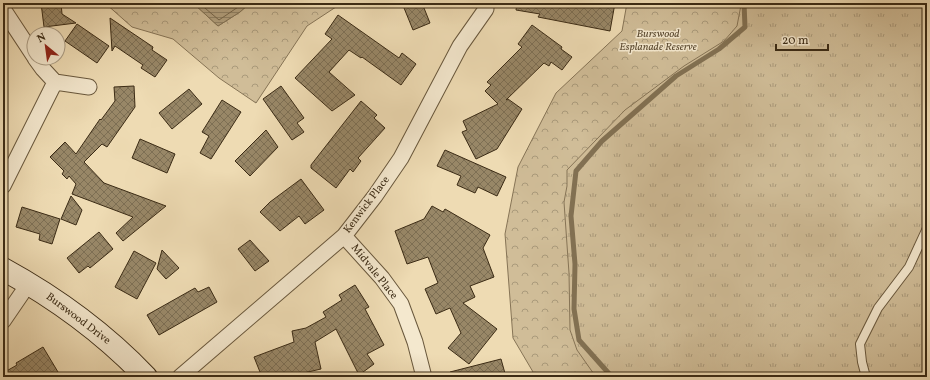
<svg xmlns="http://www.w3.org/2000/svg" width="930" height="380" viewBox="0 0 930 380" font-family="Vollkorn,serif">
<defs>
<pattern id="grass-tufts" width="24" height="20" patternUnits="userSpaceOnUse"><rect width="24" height="20" fill="#d0bd98"/><path d="M3 7l-1-3M5 7V3M7 7l1-3M15 17l-1-3M17 17v-4M19 17l1-3" fill="none" stroke="#aa9a7b"/></pattern>
<pattern id="park-crowns" width="20" height="18" patternUnits="userSpaceOnUse"><rect width="20" height="18" fill="#d0bd98"/><path d="M2 6a3 3 0 1 1 6 0M12 15a3 3 0 1 1 6 0" fill="none" stroke="#aa9a7b"/></pattern>
<pattern id="water-rules" width="6" height="5" patternUnits="userSpaceOnUse"><rect width="6" height="5" fill="#b19f7d"/><path d="M0 2.5h6" fill="none" stroke="#918265"/></pattern>
<pattern id="building-cross-hatch" width="8" height="8" patternUnits="userSpaceOnUse"><rect width="8" height="8" fill="#988767"/><path d="M0 0l8 8M0 8l8-8" fill="none" stroke="#7d6f54"/></pattern>
</defs>
<rect width="100%" height="100%" fill="#eedbb3"/>
<filter id="stains"><feTurbulence type="fractalNoise" baseFrequency=".005" numOctaves="4"/><feColorMatrix values="0 0 0 0 .2 0 0 0 0 .09 0 0 0 0 .02 0 0 0 .5 -.17"/></filter>
<radialGradient id="worn" r=".72"><stop offset=".6" stop-color="#630" stop-opacity="0"/><stop offset="1" stop-color="#630" stop-opacity=".3"/></radialGradient>
<path fill="url(#grass-tufts)" stroke="#867456" d="M672,3h255v374h-373l-6,-227z"/>
<path fill="url(#park-crowns)" stroke="#867456" d="M105,3h88l25,23 22,-14 10,-9h92l-35,23 -51,77 -37,-25 -46,-39 -41,-12z
M627,3h114v2l-4,21 -13,15 -40,25 -59,44 -58,60v16l-3,16 5,71 1,57 7,20 19,27h-60l-23,-39 -8,-104 13,-67 38,-74 66,-62z"/>
<path fill="url(#water-rules)" stroke="#827153" d="M193,3h57l-10,9 -22,14z"/>
<g fill="none" stroke-linecap="round" stroke-linejoin="round">
<path stroke="#766549" stroke-width="1" d="M199,3l20,17 25,-17"/>
<path stroke="#827153" stroke-width="5" d="M612,377l-33,-37 -5,-31 1,-45 -4,-48 5,-45 26,-30 74,-65 43,-27 26,-22 -1,-24"/>
</g>
<path fill="url(#building-cross-hatch)" stroke="#3b2b15" d="M41,3h20l1,11 14,9 -32,4z
M402,3h20l8,20 -17,7z
M517,3h98l-5,28 -72,-14 2,-3 -24,-4z
M338,15l61,43 3,-5 14,11 -15,21 -39,-28 -1,1 -12,-8 -20,22 26,23 -23,16 -37,-33 37,-39 -7,-5z
M110,18l43,29 -1,3 15,10 -12,17 -14,-9 2,-3 -28,-19 -3,5z
M77,24l32,22 -12,17 -32,-22z
M532,25l30,22 -1,2 11,8 -10,13 -11,-8 -2,4 -5,-3 -38,37 2,-1 14,10 -25,40 -21,10 -14,-27 5,-2 -4,-9 35,-17 -13,-13 6,-6 -4,-3 35,-35 -4,-3z
M134,86l1,21 -28,40 -5,-3 -18,18 20,21 62,23 -43,35 -7,-8 17,-16 -61,-23 4,-10 -7,-8 -2,3 -5,-5 2,-3 -14,-14 15,-15 11,12 24,-35 1,1 14,-19 -1,-14z
M281,86l23,32 -7,5 7,9 -12,8 -29,-41z
M189,89l13,15 -30,25 -13,-16z
M222,100l19,12 -30,47 -11,-6 9,-17 -7,-4z
M361,101l16,14 -3,3 11,10 -27,30 3,3 -8,11 -3,-3 -14,19 -25,-20v-3z
M266,130l12,17 -28,29 -15,-15z
M140,139l35,15 -8,19 -35,-15z
M445,150l61,27 -9,19 -19,-9 -3,6 -18,-8 4,-9 -24,-10z
M301,179l23,31 -19,14 -6,-8 -19,15 -20,-19 10,-10z
M71,196l11,14 -6,15 -15,-6z
M432,206l11,6 2,-3 45,26 -7,13 11,29 -24,9 5,11 -12,6 34,26 -28,35 -21,-16 13,-15 -11,-25 -14,6 -11,-25 13,-6 -10,-26 -21,7 -12,-33 29,-12z
M22,207l38,12 -8,25 -13,-4 1,-6 -24,-7z
M99,232l14,17 -23,19 -2,-2 -9,7 -12,-15z
M250,240l19,21 -14,10 -17,-22z
M162,250l17,18 -13,11 -9,-10z
M134,251l22,12 -19,36 -22,-12z
M355,285l14,22 -4,2 19,36 -17,9 7,10 -15,11 -23,-46 -21,13 6,27 -35,8h-24l-8,-20 40,-15 -2,-11 14,-3 20,-11 -3,-5 19,-12 -3,-5z
M209,287l8,15 -58,33 -12,-20 48,-27 3,4z
M43,347l18,30h-58v-4l14,-8 -1,-2z
M501,359l5,18h-55l-1,-5z"/>
<g fill="none" stroke-linecap="round" stroke-linejoin="round">
<defs>
<path id="lane" d="M866,377l-4,-15 -2,-18 18,-36 31,-41 18,-39"/>
<path id="street" d="M3,9l31,47
M55,82l34,5
M3,186l52,-104 -12,-13 -8,-11
M344,236l38,42 19,26 14,38 9,35
M3,321l26,-38
M180,377l164,-141 31,-40 26,-38 59,-112 26,-37"/>
<path id="secondary" d="M3,269c53,29 101,64 143,108"/>
</defs>
<use href="#lane" stroke="#68573c" stroke-width="10"/>
<use href="#street" stroke="#68573c" stroke-width="17"/>
<use href="#secondary" stroke="#3b2b15" stroke-width="24"/>
<use href="#lane" stroke="#f4e8ce" stroke-width="8"/>
<use href="#street" stroke="#f4e8ce" stroke-width="15"/>
<use href="#secondary" stroke="#f4e8ce" stroke-width="22"/>
</g>
<g text-anchor="middle" dominant-baseline="central" stroke-width="3" stroke-linejoin="round" paint-order="stroke">
<g font-size="11" font-style="italic" fill="#59482f" stroke="#f4e8ce">
<text x="658" y="34">Burswood<tspan x="658" dy="13">Esplanade Reserve</tspan></text>
</g>
<g font-size="11" fill="#3b2b15" stroke="#f4e8ce">
<text transform="translate(367 205) rotate(-53)">Kenwick Place</text>
<text transform="translate(374 272) rotate(51)">Midvale Place</text>
<text transform="translate(78 319) rotate(37)">Burswood Drive</text>
</g>
</g>
<rect width="930" height="380" fill="none" stroke="#eedbb3" stroke-width="16"/>
<rect x="4" y="4" width="922" height="372" fill="none" stroke="#3b2b15" stroke-width="2"/>
<rect x="8" y="8" width="914" height="364" fill="none" stroke="#3b2b15"/>
<g transform="translate(46 46) rotate(331)"><circle r="19" fill="#f4e8ce" stroke="#aa9c84"/>
<path d="M0-3L7 15L0 10L-7 15Z" fill="#8f2418"/>
<text y="-6" font-size="11" font-weight="bold" text-anchor="middle" fill="#3b2b15">N</text>
</g>
<path d="M776 44v6h52v-6" fill="none" stroke="#3b2b15" stroke-width="2"/>
<text x="782" y="44" font-size="12" fill="#3b2b15" stroke="#f4e8ce" stroke-width="3" paint-order="stroke">20 m</text>
<rect width="100%" height="100%" filter="url(#stains)"/>
<rect width="100%" height="100%" fill="url(#worn)"/>
</svg>
